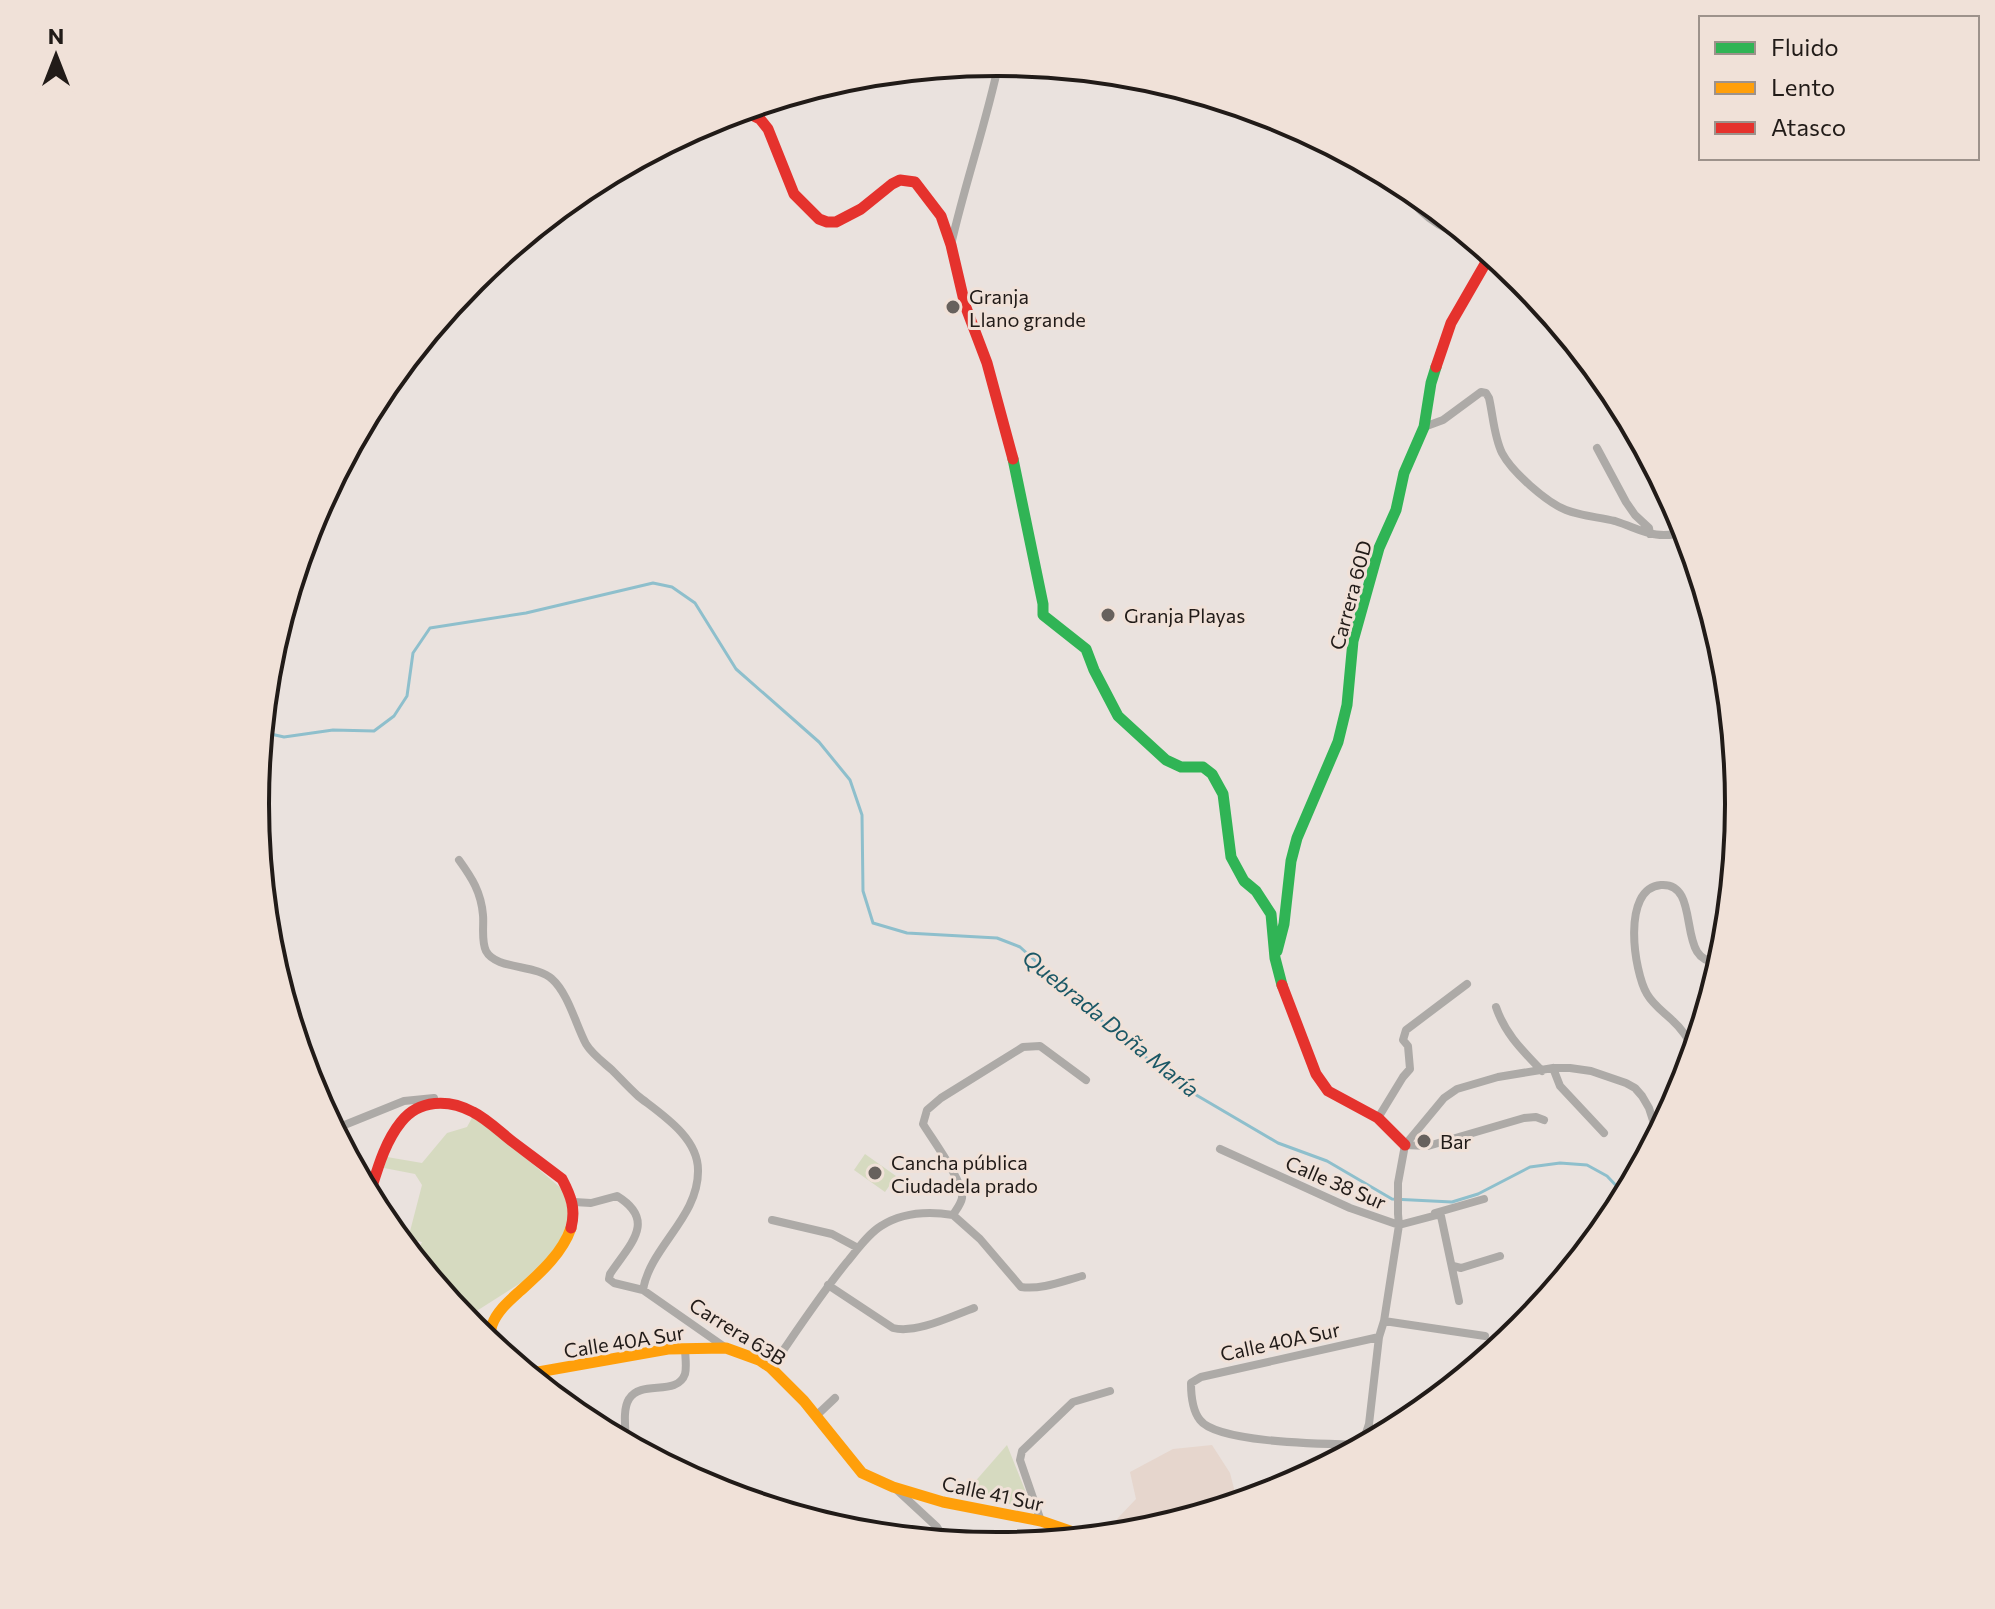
<svg xmlns="http://www.w3.org/2000/svg" width="1995" height="1609" viewBox="0 0 1995 1609" font-family="Commissioner,sans-serif">
<rect width="100%" height="100%" fill="#eae2de"/>
<path fill="#e6d6cd" d="M1212,1445l18,28 8,31 -96,29 -42,4 36,-38 -6,-27 43,-23z"/>
<path fill="#d6dac0" d="M473,1116l49,39 41,35 7,28 -15,32 -33,32 -47,30 -25,-10 -36,-44 8,-16 -14,-3 14,-54 -7,-11 -31,-6 3,-11 35,6 25,-30 20,-6z
M865,1154l31,22 -11,16 -31,-22z
M1007,1445l26,65 -68,-17z"/>
<g fill="none" stroke-linecap="round" stroke-linejoin="round">
<path stroke="#8ebfcc" stroke-width="3" d="M262,732l22,5 49,-7 41,1 20,-15 13,-20 6,-43 17,-25 96,-15 127,-30 19,4 23,16 41,66 83,73 31,38 12,35 1,76 10,32 34,10 90,5 23,9 100,90 66,52 92,54 49,18 65,38 60,3 26,-8 52,-27 30,-4 27,2 20,11 19,20"/>
<path stroke="#adaaa7" stroke-width="8" d="M1399,181c15,30 41,50 74,57
M951,245c14,-62 35,-121 48,-183
M1424,427l19,-7 38,-28 5,1 3,5c4,17 5,39 13,55 10,19 44,49 64,57 15,6 33,7 49,11 30,10 38,19 72,11
M1597,448l29,54 9,13 14,13 1,6
M459,860c13,18 22,32 24,55 1,11 -2,26 3,36 10,19 50,13 66,28 16,14 24,46 34,65 6,10 17,18 26,26 9,9 17,18 26,26 23,18 60,41 60,74 1,47 -48,77 -55,120
M1496,1007c9,27 27,44 46,64
M1695,1051c-6,-11 -13,-22 -22,-30 -9,-9 -19,-15 -26,-27 -13,-22 -26,-106 14,-109 44,-3 11,85 61,76
M1553,1068l7,18 44,47
M1378,1118l25,-41 7,-8 -2,-23 -5,-6 3,-10 61,-46
M332,1127l5,1 67,-27 30,-3
M1405,1145l23,1 96,-28 12,-1 8,3
M1220,1149l130,59 49,17 38,-10 4,1 18,85
M574,1202l17,1 26,-7c41,25 12,49 -7,78l-1,5 5,4 29,7 83,58
M1435,1213l49,-14
M953,1215c3,-5 8,-11 9,-17 2,-16 -30,-59 -39,-74l4,-14 14,-12 82,-51 17,-1 46,34
M953,1215l27,24 41,48c20,3 42,-6 61,-11
M772,1220l60,14 26,14
M1453,1266l8,2 39,-12
M828,1285l65,43c23,6 59,-12 81,-20
M1384,1321l101,15
M771,1368c25,-36 49,-73 76,-106 10,-12 21,-28 34,-36 22,-14 47,-15 72,-11
M817,1415l18,-17
M626,1444c0,-13 -4,-34 3,-45 12,-20 48,-2 56,-25 2,-7 0,-19 0,-26
M1366,1445c-32,-1 -148,-1 -166,-25 -8,-10 -9,-25 -9,-37l10,-6 178,-40
M1361,1448l8,-24 10,-87 5,-16 15,-96 -1,-11v-31l7,-38 39,-47 13,-9 41,-12 55,-9h17l21,3 35,12 9,5 7,8 7,12 9,28
M897,1490l40,37 9,15
M1041,1521l-21,-61 2,-9 51,-49 37,-11"/>
<path stroke="#30b455" stroke-width="11" d="M1013,459l30,145v11l43,34 8,21 24,46 48,44 15,7h22l9,7 11,20 8,63 13,24 12,10 15,23 4,44 7,27
M1277,951l7,-27 7,-63 6,-23 41,-96 9,-37 6,-64 26,-93 17,-38 8,-37 20,-46 7,-44 5,-16"/>
<path stroke="#ff9f0a" stroke-width="11" d="M490,1344c0,-6 0,-13 2,-19 5,-14 17,-24 28,-34 20,-18 42,-37 51,-63
M527,1374l141,-25 58,-1 33,12 12,8 33,33 58,72 31,14 50,15 98,19 29,10 13,8"/>
<path stroke="#e5322d" stroke-width="11" d="M732,113l14,-1 14,7 8,10 26,65 25,25 8,3h9l25,-13 31,-25 8,-4 15,2 26,34 10,29 14,60 22,58 26,96
M1436,367l15,-44 34,-59 1,-15
M1282,985l34,89 12,17 50,27 27,27
M369,1196c8,-25 15,-53 32,-74 18,-23 48,-23 72,-10 14,7 27,20 40,30 16,12 33,25 49,37 9,17 14,30 9,49"/>
</g>
<g fill="#67615d" stroke="#f0e1d8" stroke-width="3">
<circle cx="953" cy="307" r="8"/>
<circle cx="1108" cy="615" r="8"/>
<circle cx="1424" cy="1141" r="8"/>
<circle cx="875" cy="1173" r="8"/>
</g>
<g text-anchor="middle" dominant-baseline="central" stroke-width="6" stroke-linejoin="round" paint-order="stroke">
<g font-size="20" fill="#211b18" stroke="#f0e1d8" text-anchor="start">
<text x="969" y="296">Granja<tspan x="969" dy="23">Llano grande</tspan></text>
<text x="1124" y="615">Granja Playas</text>
<text x="1440" y="1141">Bar</text>
<text x="891" y="1162">Cancha pública<tspan x="891" dy="23">Ciudadela prado</tspan></text>
</g>
<g font-size="20" fill="#211b18" stroke="#f0e1d8">
<text transform="translate(1350 595) rotate(-75)">Carrera 60D</text>
<text transform="translate(1336 1182) rotate(23)">Calle 38 Sur</text>
<text transform="translate(738 1331) rotate(32)">Carrera 63B</text>
<text transform="translate(624 1341) rotate(-9)">Calle 40A Sur</text>
<text transform="translate(1280 1341) rotate(-12)">Calle 40A Sur</text>
<text transform="translate(993 1493) rotate(12)">Calle 41 Sur</text>
</g>
<g font-size="22" font-style="italic" fill="#1a5765" stroke="#f0e1d8">
<text transform="translate(1111 1023) rotate(39)">Quebrada Doña María</text>
</g>
</g>
<path d="M0 0H1995V1609H0ZM269 804a728 728 0 1 1 1456 0a728 728 0 1 1-1456 0Z" fill="#f0e1d8" fill-rule="evenodd"/>
<path fill="none" stroke="#211b18" stroke-width="4" d="M269 804a728 728 0 1 1 1456 0a728 728 0 1 1-1456 0Z"/>
<rect x="1699" y="16" width="280" height="144" fill="#f0e1d8" stroke="#9d928b" stroke-width="2"/>
<rect x="1715" y="42" width="40" height="12" fill="#30b455" stroke="#9d928b" stroke-width="2"/>
<text x="1771" y="56" font-size="24" fill="#211b18">Fluido</text>
<rect x="1715" y="82" width="40" height="12" fill="#ff9f0a" stroke="#9d928b" stroke-width="2"/>
<text x="1771" y="96" font-size="24" fill="#211b18">Lento</text>
<rect x="1715" y="122" width="40" height="12" fill="#e5322d" stroke="#9d928b" stroke-width="2"/>
<text x="1771" y="136" font-size="24" fill="#211b18">Atasco</text>
<g transform="translate(56 56)" stroke="#f0e1d8" stroke-width="6" paint-order="stroke">
<path d="M0-6L14 30L0 20L-14 30Z" fill="#211b18"/>
<text y="-12" font-size="22" font-weight="bold" text-anchor="middle" fill="#211b18">N</text>
</g>
</svg>
